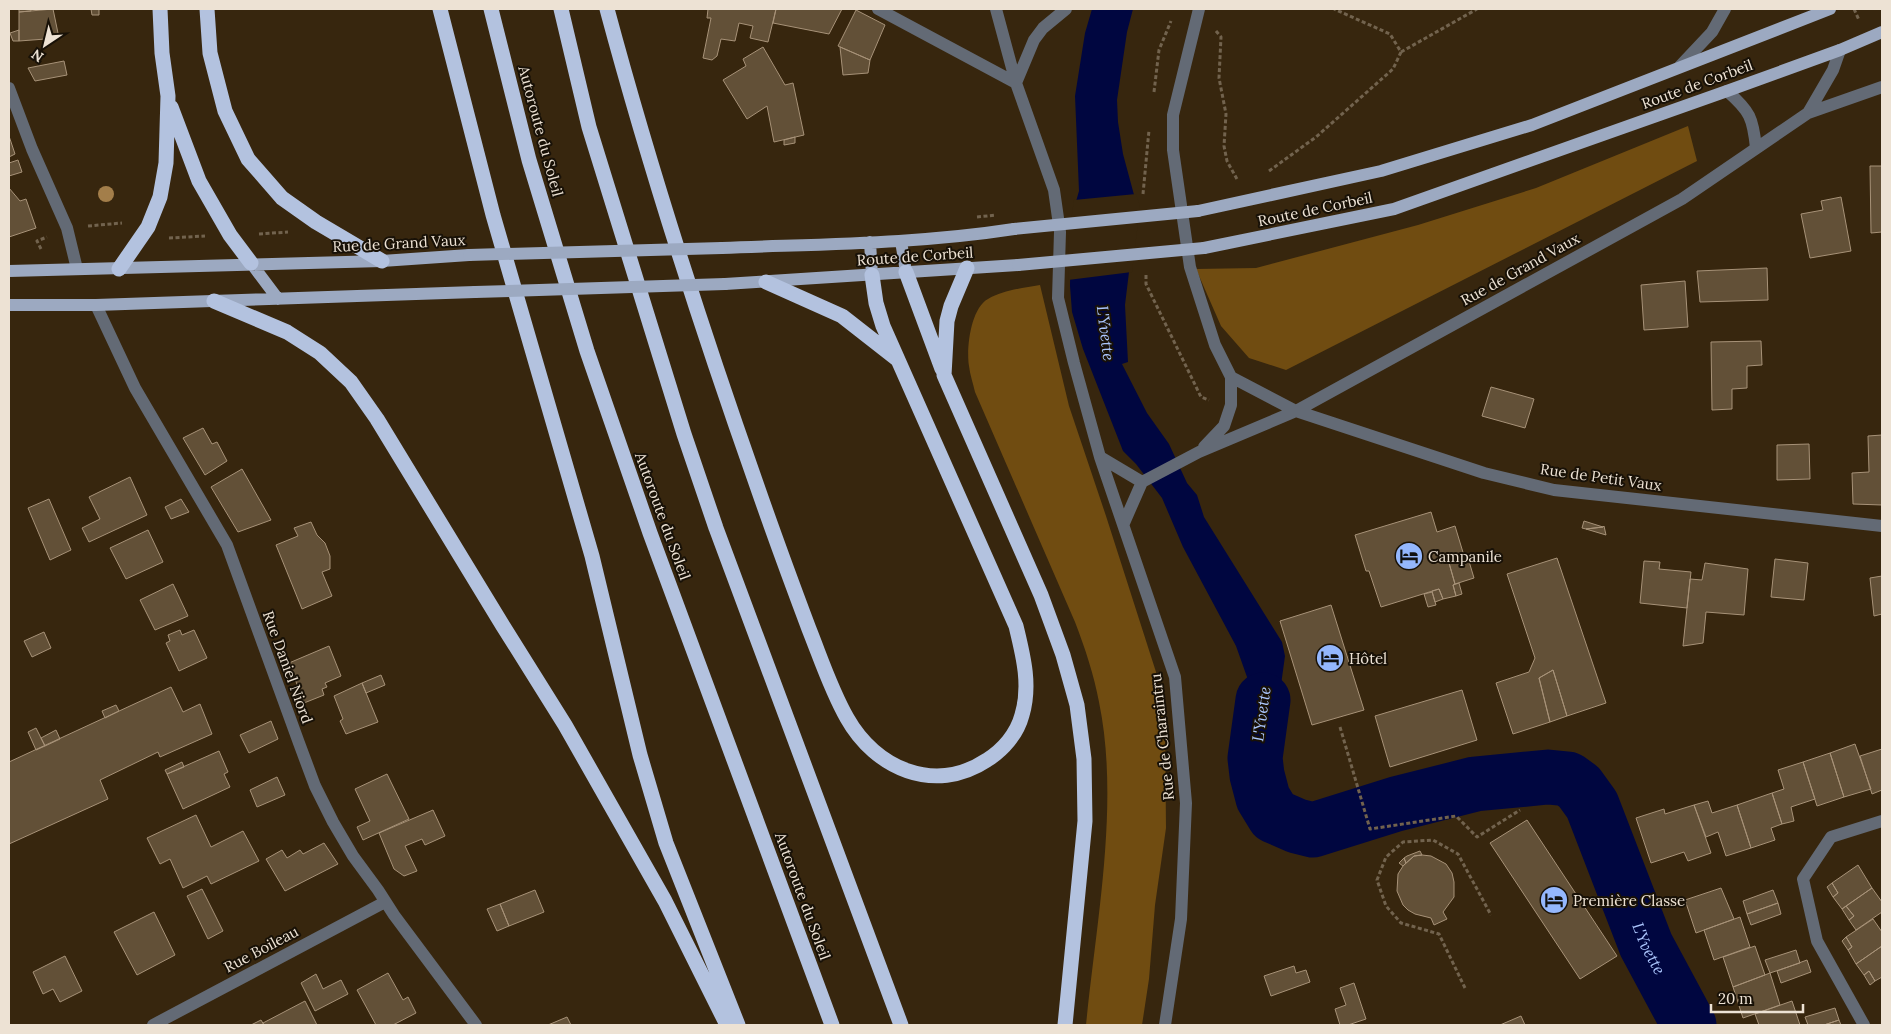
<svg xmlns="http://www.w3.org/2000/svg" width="1891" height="1034" viewBox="0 0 1891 1034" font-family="Lora,serif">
<rect width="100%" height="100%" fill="#37260e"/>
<path fill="#704c11" d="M1688,126l9,35 -411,209 -37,-12 -28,-32 -25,-57 60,-1 162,-43 118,-37z
M1040,285l29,121 37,110 50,156 9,52 1,104 -11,77 -6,74 -7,46h-56c10,-102 34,-222 13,-323 -5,-27 -14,-54 -24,-80l-100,-230c-2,-9 -5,-17 -6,-26 -3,-18 2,-58 19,-67 15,-9 35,-11 52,-14z"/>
<path fill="#000640" d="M1092,9h41l-6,23 -10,68 1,22 5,32 14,52 -12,99 3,57 -6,2 25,49 22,31 18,39 10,12 7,22 78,125 3,14 -13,94 -15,25 -23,4 12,-75 1,-27 -11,-31 -53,-99 -21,-49 -26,-34 -13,-13 -40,-102 -11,-37 -2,-26 1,-52 2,-22 6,-21 -4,-95 10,-63z"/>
<path fill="#37260e" d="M1136,194l4,12 -8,66 -64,8 1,-46 5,-34z"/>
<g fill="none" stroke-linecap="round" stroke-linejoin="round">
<path stroke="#000640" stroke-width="55" id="s1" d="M1263,700l-8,58 2,17 6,23 11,18 23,10 16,4 83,-26 79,-20 73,-7 20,2 11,8 13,18 54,140 43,80"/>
</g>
<path fill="#625037" stroke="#a79278" d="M19,9h12v2l-12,1z
M53,9l6,29 -40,3v-29z
M91,9h8v6h-7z
M708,9h68l-8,33 -18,-4 3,-12 -14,-3 -4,18 -14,-2 -4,17 -5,4 -9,-2 8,-40h-4z
M776,9h66l-13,25 -56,-11z
M856,10l29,15 -15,35 -32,-14z
M19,30v11h-6l-3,-8z
M763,47l22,38 8,-2 11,52 -30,7 -7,-36 -20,13 -24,-39 23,-14 -3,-7z
M840,47l30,13 -2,13 -25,2z
M64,61l3,14 -32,6 -7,-13z
M9,136l6,18 -6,3z
M795,137v6l-11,2v-5z
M18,160l4,12 -13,4v-13z
M1870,166h12v66l-11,1z
M9,188l11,13 6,-2 10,29 -27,9z
M1841,197l10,54 -41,7 -9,-44 22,-4 -2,-9z
M1767,268l1,32 -68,2 -3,-31z
M1685,281l3,46 -44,3 -3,-45z
M1761,341l1,24 -15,1v22l-15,1v20l-20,1 -1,-68z
M1491,387l43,12 -9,29 -43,-12z
M203,428l9,16 5,-2 10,19 -22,14 -22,-37z
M1882,435v70l-29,-1 -1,-31 17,-1 -1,-36z
M1809,444l1,35 -33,1v-35z
M242,469l29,51 -33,12 -27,-45z
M130,477l17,38 -58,27 -7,-14 18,-9 -11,-22z
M49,499l22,51 -21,10 -22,-52z
M181,499l8,13 -18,7 -6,-12z
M1431,512l6,20 18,-6 10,33 -16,4 6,21 -2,1 3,11 -13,3 -4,-10 -58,18 -12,-36h-3l-11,-36z
M1584,521l19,6 -17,2 -4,-1z
M311,522l6,13 8,8 5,13v13l-8,3 10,24 -30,13 -26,-64 22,-9 -4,-8z
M1604,526l2,9 -20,-6 17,-2z
M148,530l15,32 -37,17 -16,-31z
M1468,558l6,20 -19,6 -6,-21z
M1557,558l49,145 -39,13 -14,-46 -14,8 11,44 -37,12 -17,-51 33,-11 6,-14 -28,-84z
M1775,559l33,4 -4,37 -33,-3z
M1644,561l16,1 -1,7 32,3 -4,36 -47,-5z
M1705,563l43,6 -4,46 -38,-3 -3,31 -20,3 7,-67 12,1z
M1882,576v38l-8,2 -4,-38z
M1459,583l3,11 -6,2 -3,-11z
M173,584l15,32 -33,14 -15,-30z
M1439,589l4,10 -8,3 -3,-11z
M1432,592l4,13 -8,2 -4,-13z
M1331,605l33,105 -52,15 -32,-104z
M180,630l2,5 12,-5 13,28 -28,13 -13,-28 4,-2 -2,-6z
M44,632l7,16 -19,9 -8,-16z
M329,646l12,30 -16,7 2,4 -5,2 2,6 -20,8 -15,-40z
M1553,670l14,46 -17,6 -11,-44z
M381,675l4,10 -19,8 -4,-10z
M362,683l16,39 -32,12 -6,-13 3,-2 -9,-23z
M171,687l12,25 17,-8 12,30 -52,23 -2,-5 -58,28 8,19 -99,45v-82z
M1462,690l15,50 -87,27 -15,-51z
M116,705l3,6 -14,7 -3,-7z
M271,721l7,18 -29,14 -9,-18z
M36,728l9,18 -9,4 -8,-18z
M56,730l4,9 -15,7 -4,-8z
M1855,744l16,45 -27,8 -14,-44z
M1882,749v41l-10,4 -12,-38z
M219,751l9,21 -4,2 6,13 -47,22 -16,-35z
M1830,753l14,44 -27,9 -14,-44z
M182,762l2,5 -17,7 -2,-4z
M1803,762l12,37 -24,8 3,14 -12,3 -10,-31 12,-4 -6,-19z
M387,774l22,45 -46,21 -6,-13 13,-6 -15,-32z
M277,777l8,18 -28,12 -7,-17z
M1772,793l10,31 -11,4 4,12 -24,8 -14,-43z
M1708,801l4,12 25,-8 14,43 -25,8 -8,-24 -12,5 -12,-32z
M1694,805l17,48 -23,8 -4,-9 -33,11 -15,-45 28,-9 1,5z
M433,810l12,26 -20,9 -3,-6 -17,7 12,25 -13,5 -10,-7 -15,-36z
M196,815l15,32 32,-16 16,30 -48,23 -4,-8 -24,12 -13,-29 -10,5 -13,-26z
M1527,820l90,136 -37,23 -90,-136z
M324,843l14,21 -53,27 -19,-32 16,-9 5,8 13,-8 3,4z
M1420,851l2,4 -8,1 -8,7 -2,-5 3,-2z
M1422,855l9,1 15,8 6,9 2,9v15l-11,15 4,7 -13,6 -3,-7 -16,-4 -7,-4 -5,-5 -6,-14 1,-17 5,-8 11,-10z
M1404,858l2,5 -3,3 -4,-3z
M1858,865l14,23 -30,21 -9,-12 5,-4 -6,-10z
M1832,883l6,10 -5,4 -6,-10z
M1721,888l13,31 -38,14 -11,-33z
M1872,888l10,14v10l-26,18 -7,-10 5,-4 -8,-10z
M202,889l21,42 -15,8 -21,-43z
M535,890l9,22 -35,14 -9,-22z
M1773,890l5,13 -31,11 -4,-13z
M1778,903l3,11 -30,11 -4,-11z
M500,904l9,22 -12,5 -10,-22z
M1846,906l8,10 -5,4 -7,-11z
M154,912l21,43 -38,20 -23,-43z
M1740,917l10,30 -36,13 -10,-30z
M1873,919l9,13v14l-26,18 -8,-14 4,-3 -6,-10z
M1846,937l6,10 -4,3 -6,-9z
M1755,946l10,29 -32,12 -10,-30z
M1882,946v31l-7,4 -6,-10 -5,4 -8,-11z
M1796,950l4,13 -30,10 -5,-13z
M65,956l17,35 -22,11 -7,-13 -10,5 -10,-22z
M1807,960l4,12 -30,11 -4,-12z
M1294,966l2,7 10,-3 4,12 -39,14 -7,-20z
M1869,971l6,10 -5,4 -6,-10z
M388,973l15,27 5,-3 8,16 -23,12h-17l-19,-35z
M1770,973l10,32 -37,13 -10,-31z
M316,974l7,15 18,-9 7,14 -33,17 -14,-28z
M1354,983l12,36 -18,6h-8l-5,-16 11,-4 -6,-17z
M305,1001l12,24h-53l-1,-2z
M1792,1001l8,24h-41l-4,-11z
M1835,1008l4,12 -15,5h-16l-3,-8z
M1521,1016l4,9h-25z
M567,1017l4,8h-23z
M261,1020l3,5h-13z
M1839,1020l2,5h-17z"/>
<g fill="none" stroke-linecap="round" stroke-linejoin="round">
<path stroke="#72634e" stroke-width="3" stroke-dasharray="4 2.5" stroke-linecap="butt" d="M1854,9l5,11
M1216,31l5,6 -2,41 7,36 -2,32 3,15 11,20
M1401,52l76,-43
M1154,92l5,-42 12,-29
M1269,171l47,-34 77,-68 8,-17 -11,-18 -56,-25
M1143,194l6,-64
M88,226l34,-3
M259,234l29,-2
M169,238l36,-2
M41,249l-4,-8 10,-4
M1146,275v9l55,113 8,3
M1340,727l30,102 86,-13 21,21 43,-27
M1465,988l-26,-54 -38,-11 -15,-17 -9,-26 9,-23 17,-15 30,-2 25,14 33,61"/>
<path stroke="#636a75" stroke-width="12" d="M878,9l138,74
M996,9l20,74 38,107 6,42 -2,66 16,65 26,94 75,220 11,126 -5,116 -16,106
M1199,9l-26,106v35l17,117 25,78 16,32v28l-7,21 -20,21
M1680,66l32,-34 13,-23
M1016,83l18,-43 9,-12 23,-19
M9,88l23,61 35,79 10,41
M1727,91c23,20 26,27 29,57
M1808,113l25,-43 7,-20
M96,305l39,83 92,157 72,198 16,43 18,36 20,34 25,34 16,25 82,110
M1231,377l65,34 188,62 70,17 328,36
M1100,457l42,25
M1124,523l18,-41 57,-30 97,-41 386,-212 126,-86 74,-26
M153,1025l232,-123
M1864,1025l-47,-84 -14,-62 28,-42 51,-16"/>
<path stroke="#9ca9c1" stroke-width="12" d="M1198,211l183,-40 151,-46 298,-116
M901,241l5,31
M870,242l2,33
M722,248c97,-4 195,-4 292,-19
M1204,248l190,-39 333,-118 113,-41 42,-18
M251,263l27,36
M9,271l373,-10 87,-6
M725,284l293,-19
M9,305h87l379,-13"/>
<path stroke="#b3c2df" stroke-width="15" d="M207,9l3,44 15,58 23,48 34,39 34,24 66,39
M440,9l53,206 99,341 48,199 26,88 72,182
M491,9l38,151 58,191 63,182 182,492
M561,9l28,118 95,307 32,94 185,497
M607,9c43,160 94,318 149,474 17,49 35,98 53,146 12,30 22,61 38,89 28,50 87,77 140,42 16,-10 30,-26 35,-45 9,-30 1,-60 -6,-89l-133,-300 -7,-23 -4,-28
M171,107l28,74 31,54 21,28
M967,268l-16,38 -4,15 -3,54 97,220 22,60 14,50 7,54 1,62 -20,204
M119,269l29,-42 12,-30 6,-34 2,-67 -6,-43 -2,-44
M906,272l36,97
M766,282l76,34 55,43
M214,301l73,31 33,21 31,29 26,37 126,207 62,99 100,176 62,124"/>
<path stroke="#72634e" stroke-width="3" stroke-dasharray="4 2.5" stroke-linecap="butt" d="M977,217l19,-2"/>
<path stroke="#9ca9c1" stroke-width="12" d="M1014,229l184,-18
M469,255l253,-7
M1018,265l186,-17
M475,292l250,-8"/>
</g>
<circle fill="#a37e4a" cx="106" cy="194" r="8"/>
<defs>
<symbol id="hotel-disc" viewBox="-11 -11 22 22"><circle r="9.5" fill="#94b7fd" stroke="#181107"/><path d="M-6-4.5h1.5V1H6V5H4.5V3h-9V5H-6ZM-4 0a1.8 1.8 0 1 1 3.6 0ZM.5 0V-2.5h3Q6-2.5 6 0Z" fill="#111"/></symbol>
</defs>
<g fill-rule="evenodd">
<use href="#hotel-disc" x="1393" y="540" width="32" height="32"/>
<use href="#hotel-disc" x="1314" y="642" width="32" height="32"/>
<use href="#hotel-disc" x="1538" y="884" width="32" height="32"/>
</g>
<g text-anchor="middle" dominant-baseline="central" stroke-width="4" stroke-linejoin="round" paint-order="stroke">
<g font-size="15" fill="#ede2d4" stroke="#181107">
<text transform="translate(1697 84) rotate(-20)">Route de Corbeil</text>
<text transform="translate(541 131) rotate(75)">Autoroute du Soleil</text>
<text transform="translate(1315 209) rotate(-12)">Route de Corbeil</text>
<text transform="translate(399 243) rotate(-3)">Rue de Grand Vaux</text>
<text transform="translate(915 256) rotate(-4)">Route de Corbeil</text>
<text transform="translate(1520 269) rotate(-29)">Rue de Grand Vaux</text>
<text transform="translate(1601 477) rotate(8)">Rue de Petit Vaux</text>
<text transform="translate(663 516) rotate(70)">Autoroute du Soleil</text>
<text transform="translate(288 667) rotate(70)">Rue Daniel Niord</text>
<text transform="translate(1162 737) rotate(-96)">Rue de Charaintru</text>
<text transform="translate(803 896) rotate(70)">Autoroute du Soleil</text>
<text transform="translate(261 949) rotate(-28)">Rue Boileau</text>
</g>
<g font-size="15" fill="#ede2d4" stroke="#181107" text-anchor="start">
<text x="1428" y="556">Campanile</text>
<text x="1349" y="658">Hôtel</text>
<text x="1573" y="900">Première Classe</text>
</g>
<g font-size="16" font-style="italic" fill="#abc6fd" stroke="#181107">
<text transform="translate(1106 333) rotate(83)">L'Yvette</text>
<text transform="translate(1261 714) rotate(-82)">L'Yvette</text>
<text stroke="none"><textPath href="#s1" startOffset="614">L'Yvette</textPath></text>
</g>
</g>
<rect width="1891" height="1034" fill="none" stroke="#ede2d4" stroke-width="20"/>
<g transform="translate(45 45) rotate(215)" stroke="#181107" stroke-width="4" paint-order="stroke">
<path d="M0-4L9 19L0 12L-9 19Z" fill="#ede2d4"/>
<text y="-8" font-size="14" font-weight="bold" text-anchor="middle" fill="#ede2d4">N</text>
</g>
<path d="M1711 1004v8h92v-8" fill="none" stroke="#ede2d4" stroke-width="2.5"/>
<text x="1718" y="1004" font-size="15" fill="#ede2d4" stroke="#181107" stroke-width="4" paint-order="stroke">20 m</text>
</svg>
